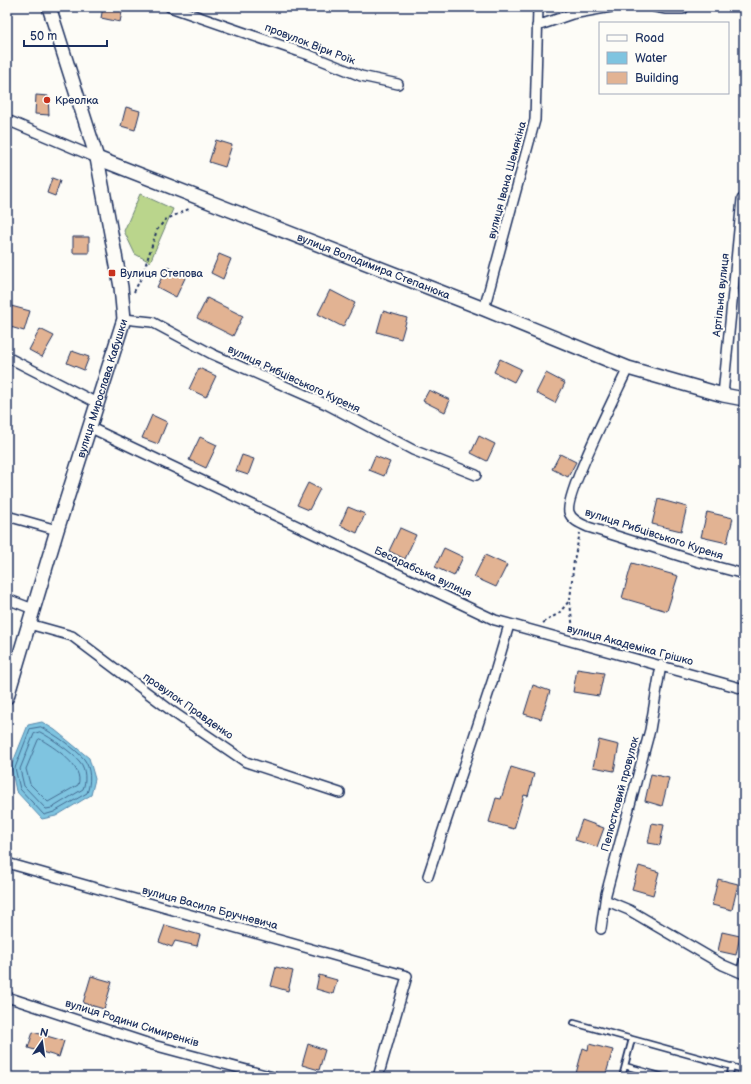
<svg xmlns="http://www.w3.org/2000/svg" width="751" height="1084" viewBox="0 0 751 1084" font-family="'Balsamiq Sans',sans-serif">
<rect width="100%" height="100%" fill="#fdfcf7"/>
<filter id="ink" filterUnits="userSpaceOnUse"><feTurbulence type="fractalNoise" baseFrequency=".025" numOctaves="2"/><feDisplacementMap in="SourceGraphic" scale="8" xChannelSelector="R" yChannelSelector="G"/><feConvolveMatrix kernelMatrix="1 2 1 2 8 2 1 2 1" color-interpolation-filters="sRGB"/></filter>
<g filter="url(#ink)">
<path fill="#bad58c" stroke="#6a8275" d="M140,194l33,15 -23,53 -15,-8 -11,-23z"/>
<path fill="#7fc4e0" stroke="#5788ac" d="M42,722l13,8 34,28 6,21 -4,16 -35,21 -14,3 -26,-28 -5,-24 17,-42z"/>
<g fill="none" stroke-linecap="round" stroke-linejoin="round">
<path stroke="#436b92" stroke-width="1" d="M41,727c13,7 34,21 43,32 7,9 7,24 3,34l-33,19 -10,3 -24,-26 -5,-21 15,-39z
M40,732c10,5 33,21 40,30 6,7 6,20 3,27l-31,19 -6,1 -22,-23 -4,-17 14,-35z
M40,739c14,8 45,28 38,46l-30,17 -18,-18 -4,-15 12,-29z"/>
<path stroke="#5788ac" stroke-width="3.5" d="M7,767h4"/>
</g>
<path fill="#e2b393" stroke="#1b2f5e" d="M103,7h20l-3,15 -19,-4z
M36,95l12,1 1,19 -14,-1z
M126,107l14,4 -5,19 -14,-4z
M216,140l16,5 -7,22 -16,-5z
M52,178l8,3 -5,15 -8,-3z
M73,237h16v16h-16z
M219,254l12,5 -8,20 -12,-6z
M167,267l19,9 -10,21 -19,-10z
M330,290l25,13 -12,24 -25,-13z
M207,298l36,18 -10,20 -36,-18z
M11,306l19,5 -6,20 -17,-5z
M383,311l24,7 -6,21 -24,-7z
M40,329l14,7 -12,21 -13,-7z
M72,351l17,6 -5,13 -17,-7z
M500,359l21,10 -7,13 -20,-10z
M199,368l17,8 -10,21 -17,-8z
M546,373l19,10 -10,20 -19,-10z
M429,390l21,10 -5,12 -22,-11z
M152,415l15,7 -9,22 -16,-6z
M479,436l16,8 -8,17 -16,-8z
M200,437l17,8 -11,23 -17,-8z
M560,454l16,8 -8,15 -16,-8z
M242,455l12,4 -6,16 -12,-4z
M375,456l15,6 -6,14 -15,-6z
M308,483l12,6 -11,21 -12,-5z
M658,499l29,8 -6,24 -29,-7z
M348,507l17,7 -8,19 -17,-8z
M707,512l26,6 -6,25 -26,-6z
M400,528l16,7 -11,24 -16,-8z
M444,548l19,9 -9,19 -19,-9z
M485,555l22,10 -11,22 -22,-10z
M632,563l46,13 -11,35 -45,-13z
M577,669l27,4 -5,23 -26,-4z
M533,685l17,6 -9,28 -17,-5z
M599,740l20,5 -5,26 -21,-4z
M511,767l23,7 -6,22 -4,-1 -10,34 -25,-7 7,-24 5,1z
M651,774l18,4 -7,28 -17,-5z
M582,820l22,8 -7,19 -22,-7z
M652,823l12,2 -4,20 -12,-2z
M639,866l20,6 -6,23 -21,-6z
M718,879l20,5 -6,26 -20,-5z
M165,925l35,10 -3,11 -22,-5 -3,6 -13,-5z
M722,932l18,4 -4,19 -18,-4z
M276,967l17,4 -5,20 -17,-5z
M319,975l18,5 -4,14 -17,-5z
M91,976l21,6 -8,27 -21,-6z
M33,1032l31,9 -5,16 -31,-9z
M308,1044l17,6 -6,20 -17,-5z
M589,1044l24,6 -8,27h-30l8,-29 5,2z"/>
<g fill="none" stroke-linecap="round" stroke-linejoin="round">
<defs>
<path id="lane" d="M739,973l5,-19
M574,1023l170,47
M625,1066l39,11
M622,1077l10,-38
M729,1077l3,-11"/>
<path id="street" d="M170,7l139,48 52,21 37,8
M655,7l11,2h17l1,-2
M537,26l35,-12 39,-7
M7,120l90,38
M484,309l51,-189 3,-113
M124,319l28,3 60,32 116,51 85,45 63,25
M7,357l90,46
M628,368c-10,22 -64,128 -59,144 2,8 12,12 19,15l111,35 45,12
M723,395l19,-196 2,-1
M89,427l406,193 249,69
M7,516l50,14
M7,599l26,10
M29,624l43,12 101,76 73,50 94,31
M7,863l400,113 -29,101
M428,876l65,-197 16,-54
M605,900l24,10 94,55 21,9
M601,929l5,-35 44,-164 11,-65
M7,997l146,48 120,32"/>
<g id="secondary">
<path id="s1" d="M97,158l387,151 144,59 95,27 21,4"/>
<path id="s2" d="M7,697l50,-167 67,-211 -3,-32 -24,-129 -48,-151"/>
</g>
</defs>
<use href="#lane" stroke="#1b2f5e" stroke-width="8"/>
<use href="#street" stroke="#1b2f5e" stroke-width="12"/>
<use href="#secondary" stroke="#1b2f5e" stroke-width="16"/>
<path stroke="#1b2f5e" stroke-width="2" stroke-dasharray="3 3" stroke-linecap="butt" d="M134,292l8,-16 15,-46 8,-10 26,-12
M570,602l3,29
M543,623l16,-10 11,-13 4,-40 6,-27"/>
<use href="#lane" stroke="#fdfcf7" stroke-width="4.5"/>
<use href="#street" stroke="#fdfcf7" stroke-width="9"/>
<use href="#secondary" stroke="#fdfcf7" stroke-width="13"/>
</g>
</g>
<g fill="#c8321e" stroke="#fdfcf7" stroke-width="1.5">
<circle cx="47" cy="100" r="4"/>
<rect x="108" y="269" width="8" height="8" rx="2"/>
</g>
<g text-anchor="middle" dominant-baseline="central" stroke-width="4" stroke-linejoin="round" paint-order="stroke">
<g font-size="11" fill="#1b2f5e" stroke="#fdfcf7">
<text transform="translate(310 44) rotate(21)">провулок Віри Роїк</text>
<text transform="translate(507 180) rotate(-75)">вулиця Івана Шемякіна</text>
<text stroke="none"><textPath href="#s1" startOffset="297">вулиця Володимира Степанюка</textPath></text>
<text transform="translate(721 295) rotate(-84)">Артільна вулиця</text>
<text transform="translate(294 379) rotate(25)">вулиця Рибцівського Куреня</text>
<text stroke="none"><textPath href="#s2" startOffset="323">вулиця Мирослава Кабушки</textPath></text>
<text transform="translate(654 534) rotate(18)">вулиця Рибцівського Куреня</text>
<text transform="translate(423 572) rotate(25)">Бесарабська вулиця</text>
<text transform="translate(630 645) rotate(15)">вулиця Академіка Грішко</text>
<text transform="translate(188 706) rotate(35)">провулок Правденко</text>
<text transform="translate(620 794) rotate(-75)">Пелюстковий провулок</text>
<text transform="translate(210 908) rotate(15)">вулиця Василя Бручневича</text>
<text transform="translate(132 1023) rotate(17)">вулиця Родини Симиренків</text>
</g>
<g font-size="11" fill="#1b2f5e" stroke="#fdfcf7" text-anchor="start">
<text x="55" y="100">Креолка</text>
<text x="120" y="273">Вулиця Степова</text>
</g>
</g>
<rect width="751" height="1084" fill="none" stroke="#fdfcf7" stroke-width="24"/>
<rect x="12" y="12" width="727" height="1060" fill="none" stroke="#1b2f5e" stroke-width="1.5" filter="url(#ink)"/>
<rect x="599" y="22" width="130" height="72" fill="#fdfcf7" stroke="#a3aaba"/>
<rect x="607" y="35" width="20" height="6" fill="#fdfcf7" stroke="#a3aaba"/>
<text x="635" y="42" font-size="12" fill="#1b2f5e">Road</text>
<rect x="607" y="52" width="20" height="12" fill="#7fc4e0" stroke="#a3aaba"/>
<text x="635" y="62" font-size="12" fill="#1b2f5e">Water</text>
<rect x="607" y="72" width="20" height="12" fill="#e2b393" stroke="#a3aaba"/>
<text x="635" y="82" font-size="12" fill="#1b2f5e">Building</text>
<g transform="translate(42 1042) rotate(13)" stroke="#fdfcf7" stroke-width="3" paint-order="stroke">
<path d="M0-3L7 15L0 10L-7 15Z" fill="#1b2f5e"/>
<text y="-6" font-size="11" font-weight="bold" text-anchor="middle" fill="#1b2f5e">N</text>
</g>
<path d="M24 40v6h83v-6" fill="none" stroke="#1b2f5e" stroke-width="2"/>
<text x="30" y="40" font-size="12" fill="#1b2f5e" stroke="#fdfcf7" stroke-width="3" paint-order="stroke">50 m</text>
</svg>
